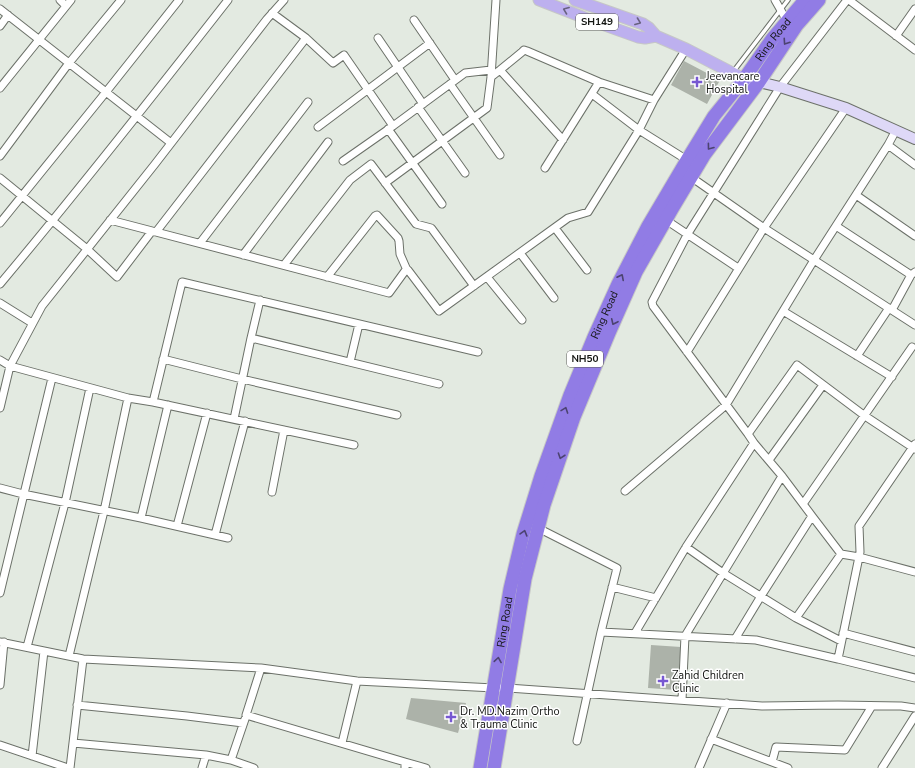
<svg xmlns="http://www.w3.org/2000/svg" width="915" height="768" viewBox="0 0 915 768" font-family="'Nunito Sans',sans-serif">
<rect width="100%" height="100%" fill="#e3eae1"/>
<path fill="#acb2a9" d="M684,61l36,19 -13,24 -36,-19z
M651,645l30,2 -4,43 -29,-2z
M411,698l55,5 -8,30 -52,-14z"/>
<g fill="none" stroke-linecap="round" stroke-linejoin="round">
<defs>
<path id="lane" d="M733,72l55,-72"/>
<path id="street" d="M60,0l6,6
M775,0l12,21
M849,0l66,50
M0,9l171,134
M272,13l34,25 27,25 11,-8 49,71 -50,35
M414,20l41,60
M0,26l8,-11
M896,36l19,-27
M378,38l45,66
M500,70l63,70
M491,77l9,-7 22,-18 2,-2 3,1 72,31 55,18
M450,84l50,71
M0,88l71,-88
M592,94l47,36 48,30
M418,107l47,66
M393,126l72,-53 26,-3
M318,127l112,-84
M388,129l54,75
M896,130l-8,15 -74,115 101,65
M888,145l27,20
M0,156l69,-93 52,-63
M545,168l54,-86
M0,178l87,71 30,28 35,-46
M385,183l102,-75 4,-31 5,-77
M856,195l59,41
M110,220l279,73 16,-22 3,-1 31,41 129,-93 20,-6 51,-82 15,-30 32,-51
M666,220l72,48
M0,223l106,-131 73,-92
M836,226l75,49
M555,228l32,42
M156,232l150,-194
M200,243l108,-141
M520,253l34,45
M243,255l85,-113
M284,265l66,-85 21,-16 45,60 15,4 1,1 42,57
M327,277l48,-61 2,-1 21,23 1,3 1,13 7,16
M487,277l35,43
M0,284c78,-93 153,-188 228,-284
M260,300l-9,38 188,46
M0,303l32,20
M892,310l19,-35 4,-3
M783,311l109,66
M687,352l77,-124 82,-120
M857,356l32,-48
M163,359l79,20 155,36
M0,360l10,6 118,32
M350,362l9,-38
M153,402l29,-120 296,70
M0,408l10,-42 32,-60 113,-142 112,-145 17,-19
M234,419l17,-81
M748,434l-95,-128 -1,-4 35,-67 93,-148 67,-87
M915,444l-56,82 1,26 -22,107 77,19
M769,460l54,-75
M0,488l23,6 118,24 87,20
M625,491l101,-86 88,-145 -50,-32 -73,-51
M272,492l12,-62
M803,504l-21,-28 -28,-33 -6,-9 49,-69 68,51 50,33
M141,518l27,-113
M177,526l30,-113
M538,528l79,40 -16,64
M215,535l30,-114
M686,547l68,-104
M841,554l18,3 56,15
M612,587l44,11
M0,593l52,-215
M796,618l45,-64 -29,-38
M635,633l51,-86 37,26 73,45 45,23
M843,633l72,19
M735,639l26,-43 51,-80 -9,-12 109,-157
M0,642l83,17 178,9 96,13 137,7h13l255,18 76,-1 63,1 14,2
M27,647l38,-144 25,-115
M69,656l35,-145 24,-113 25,4 201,43
M261,668l-15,47 159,47
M0,685l4,-43
M682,700l3,-64 97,-160
M77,705l110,11 56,7
M245,719l-14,41 23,8
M711,739l77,29
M577,741l24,-109 155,8 82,19
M73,743l133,12 25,5
M342,743l15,-62
M0,745l68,23
M32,756l12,-105
M772,762l4,-15 69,3 27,-44
M70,768l13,-109
M202,768l4,-13
M405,768v-6l21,6
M699,768l28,-65
M882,768l33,-52"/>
<path id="secondary" d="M759,82l21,5 66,21 69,31"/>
<path id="primary" d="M539,0l46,18 53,19 7,1 11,-2
M575,0l68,24 6,4 7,8 30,13 58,30 15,3"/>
<g id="highway">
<path id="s1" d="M480,768l30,-179 13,-55 18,-58 29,-81 24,-58 24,-53 30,-58 39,-66 27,-44 30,-37 28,-40 33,-39"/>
<path d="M494,768l31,-189 19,-74 30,-88 35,-84 27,-61 36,-63 33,-55 54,-72 38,-57 22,-25"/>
</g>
</defs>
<use href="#lane" stroke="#6c7169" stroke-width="5.5"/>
<use href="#street" stroke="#6c7169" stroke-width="9"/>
<use href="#secondary" stroke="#6c7169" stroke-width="12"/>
<use href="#primary" stroke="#c6c7c6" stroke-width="13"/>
<use href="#highway" stroke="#c6c7c6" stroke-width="15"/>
<use href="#lane" stroke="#fff" stroke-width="3.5"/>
<use href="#street" stroke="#fff" stroke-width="7"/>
<use href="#secondary" stroke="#ded8f7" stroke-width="10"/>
<use href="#primary" stroke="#bdb0ef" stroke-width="11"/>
<use href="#highway" stroke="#917ce5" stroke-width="13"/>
</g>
<defs><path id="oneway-chevron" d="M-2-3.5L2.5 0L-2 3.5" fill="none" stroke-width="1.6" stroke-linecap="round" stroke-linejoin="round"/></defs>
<g stroke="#686280">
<use href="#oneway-chevron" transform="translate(566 10) rotate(-159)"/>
<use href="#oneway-chevron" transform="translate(638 22) rotate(21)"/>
</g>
<g stroke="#4c4371">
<use href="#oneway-chevron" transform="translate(786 42) rotate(124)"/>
<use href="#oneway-chevron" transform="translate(710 147) rotate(127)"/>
<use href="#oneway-chevron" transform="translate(621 277) rotate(-63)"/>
<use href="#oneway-chevron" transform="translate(614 322) rotate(115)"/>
<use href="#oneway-chevron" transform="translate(565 410) rotate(-70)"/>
<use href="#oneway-chevron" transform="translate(561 456) rotate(109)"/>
<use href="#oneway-chevron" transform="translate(524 533) rotate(-74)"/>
<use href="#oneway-chevron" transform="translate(498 660) rotate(-81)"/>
</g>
<g fill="#7657d1" stroke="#fff" stroke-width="1.5">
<path d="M695 76h4v4h4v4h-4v4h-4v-4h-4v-4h4z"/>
<path d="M661 675h4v4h4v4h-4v4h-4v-4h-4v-4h4z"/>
<path d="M449 711h4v4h4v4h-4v4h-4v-4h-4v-4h4z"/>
</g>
<g text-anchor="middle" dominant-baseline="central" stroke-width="3" stroke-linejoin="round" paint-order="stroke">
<g fill="#fff" stroke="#5a5b59" stroke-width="1">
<rect x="576" y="14" width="42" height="16" rx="3"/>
<rect x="567" y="351" width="36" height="16" rx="3"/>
</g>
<g font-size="10" font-weight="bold" fill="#131512">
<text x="597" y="22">SH149</text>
<text x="585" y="359">NH50</text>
</g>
<g font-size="11" fill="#131512" stroke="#fff">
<text stroke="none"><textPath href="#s1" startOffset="796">Ring Road</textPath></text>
<text stroke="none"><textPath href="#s1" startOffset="472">Ring Road</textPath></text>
<text stroke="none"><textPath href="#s1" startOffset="148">Ring Road</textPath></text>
</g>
<g font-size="11" fill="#131512" stroke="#fff" text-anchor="start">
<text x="706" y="76">Jeevancare<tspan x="706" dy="13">Hospital</tspan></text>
<text x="672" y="675">Zahid Children<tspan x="672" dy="13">Clinic</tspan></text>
<text x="460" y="711">Dr. MD.Nazim Ortho<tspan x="460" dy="13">&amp; Trauma Clinic</tspan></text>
</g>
</g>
</svg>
